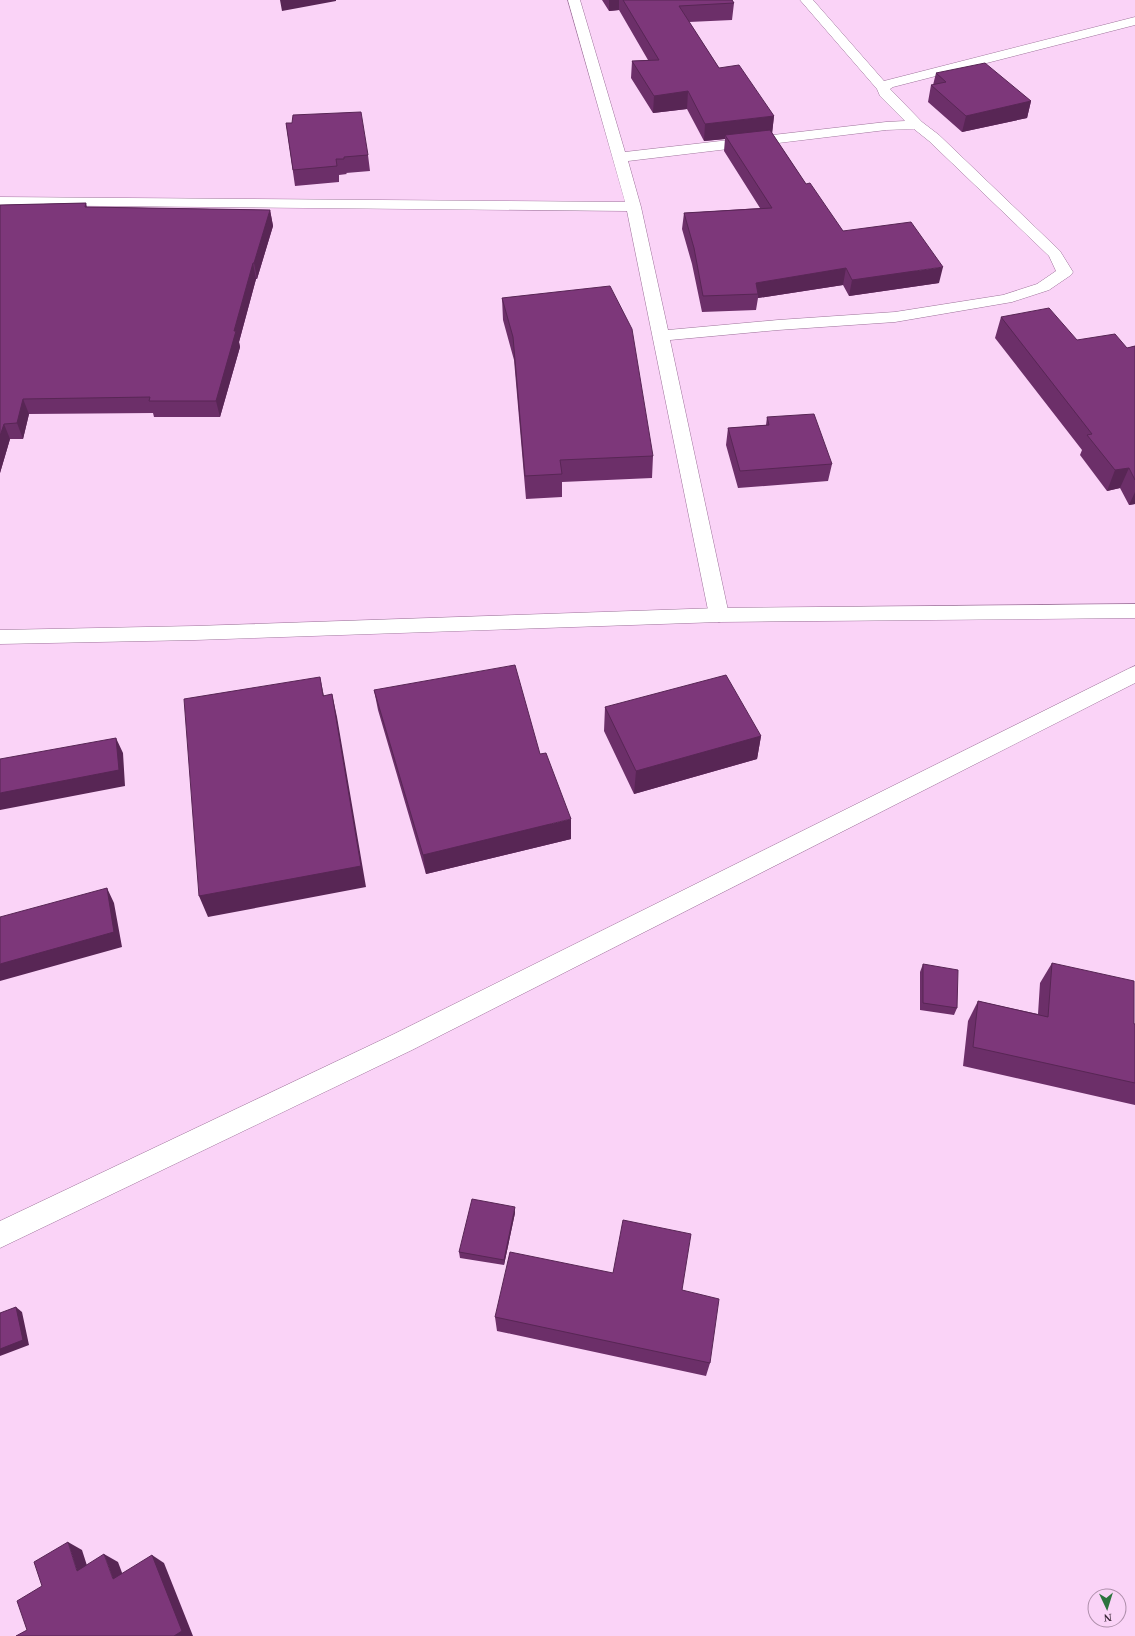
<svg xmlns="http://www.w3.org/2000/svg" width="1135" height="1636" viewBox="0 0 1135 1636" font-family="'Times New Roman',serif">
<rect width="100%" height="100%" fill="#fad3f7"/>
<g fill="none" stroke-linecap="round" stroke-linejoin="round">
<defs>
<path id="street" d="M568,0h12l45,152 261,-30 19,-1 -25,-25 -3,-7 -77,-89h13l71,81 251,-64v8l-242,62 -3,2 32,33 17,13 121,116 13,21 -2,3 -22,15 -37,12 -117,20 -117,8 -108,10 59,275 -3,5 -7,2 -7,-2 -3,-5 -82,-404 -627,-6v-8l625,5zM914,129l15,12 120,115 7,15 -19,13 -34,11 -108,17 -117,8 -110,10 -27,-123 -13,-46 258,-31z"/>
<path id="secondary" d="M1135,604v14l-416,4 -524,18 -195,4v-14l195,-4 524,-18z
M1135,666v17l-723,367 -412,198v-27l394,-187 734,-365z"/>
</defs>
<use href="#street" stroke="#9d729a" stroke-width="1"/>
<use href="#secondary" stroke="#9d729a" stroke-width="1"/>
<use href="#street" fill="#fff" fill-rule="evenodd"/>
<use href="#secondary" fill="#fff" fill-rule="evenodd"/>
</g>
<path fill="#6c2f69" d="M602,0h130l2,3 -2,17 -43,2 30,46 55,48 -2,17 34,51 37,47 96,52 -90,13 -6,-11 -85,13 -2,12 -54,2 -10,-48 -10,-35 2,-16 76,-5 -36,-57 1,-12 -21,2 -17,-32 -34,4 -22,-35 1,-17 16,-1 -29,-50 -10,1z
M936,73l95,28 -4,17 -65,14 -34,-30 3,-17h2z
M286,123l82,32 2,16 -24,2 1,1 -8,1v7l-44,4z
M86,203l1,4 183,3 3,16 -16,53h-1l-17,63 1,5 -20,70h-66l-1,-4 -124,1 -6,25h-13l-10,34v-268z
M502,298l151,158 -1,22 -90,4v15l-36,2 -12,-139 -11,-40z
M1001,317l76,23 50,8 8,-2v158l-6,1 -9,-17 -13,3 -27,-36 2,-5 -87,-112z
M767,417l65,47 -4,17 -90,7 -12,-43 2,-17 38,-3z
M374,690l197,149 -145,35 -48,-164z
M605,707l156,29 -4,23 -123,35 -30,-63z
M1052,963l83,61v81l-172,-39 5,-45 10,-20 60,13 2,-31z
M923,964l34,44 -3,7 -34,-5v-38z
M515,1213l-11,52 -44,-7 -1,-6z
M682,1290l28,73 -4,13 -209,-45 -2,-14z"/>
<path fill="#582655" d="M280,0h56v1l-54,10z
M609,0h10v10l-10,1z
M688,91l-1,18 -34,4 1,-17z
M1031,101l-4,17 -65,14 4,-16z
M774,116l-2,18 -47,1v4l-21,2 1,-17z
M270,210l3,16 -16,53 -3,-16z
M253,263l3,16 -17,63 1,5 -20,70 -4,-16 18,-70z
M943,267l-4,16 -90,13 3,-16z
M846,268l-3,17 -85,13v-4l-2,-11z
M23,399l6,15 -6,25 -6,-16z
M4,424l6,15 -10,34v-37z
M1129,468l-9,20 -13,3 8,-21z
M1135,492v12l-6,1z
M320,677l5,24 -2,-5z
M332,694l5,23 29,170 -158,30 -9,-21z
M761,736l-4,23 -123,35 2,-23z
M116,738l7,15 2,33 -125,24v-17z
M571,819v20l-145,35 -3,-19z
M107,888l7,15 8,44 -122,34v-17z
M515,1207v6l-11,52v-5z
M16,1307l6,5 7,33 -29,11v-7z
M68,1542l14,8 9,28 -14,-7z
M104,1554l14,8 9,24 -14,-7z
M152,1555l12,8 29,73h-19z"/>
<path fill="#7d377a" stroke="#582655" d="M623,0h109l2,3 -55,3 40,62 20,-3 35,51 -69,8 -17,-33 -34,5 -22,-35 27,-1z
M985,63l46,38 -65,15 -35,-31 15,-3 -10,-9z
M361,112l7,43 -24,2v2h-8l1,7 -44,4 -7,-47h6l1,-8z
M770,130l36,54 4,-1 33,48 68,-9 32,45 -91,13 -6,-12 -90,15 2,11 -55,2 -9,-48 -10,-35 88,-5 -47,-73z
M86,203l-1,4 185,3 -16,53h-1l-19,68h2l-20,70h-67l1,-4 -127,2 -6,24 -13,1 -4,12v-231z
M610,286l22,43 21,127 -93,4 2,14 -37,2 -12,-139 -11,-39z
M1049,308l28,32 38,-6 12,14 8,-2v134l-6,-12 -14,2 -28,-35 5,-1 -91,-117z
M814,414l18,50 -92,7 -12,-43 41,-3 -2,-8z
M515,665l25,89 6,-1 25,66 -148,36 -49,-165z
M726,675l35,61 -125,35 -31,-64z
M320,677l3,19 9,-2 29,172 -162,30 -15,-197z
M116,738l3,32 -119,23v-34z
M107,888l7,44 -114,32v-47z
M1052,963l82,18v43h1v59l-162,-36 5,-46 70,16z
M923,964l35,6 -1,38 -34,-5z
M472,1199l43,8 -11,53 -45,-8z
M623,1220l68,14 -9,56 37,9 -9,64 -215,-46 15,-65 103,21z
M16,1307l7,33 -23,9v-36z
M68,1542l9,29 27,-17 9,25 39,-24 30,76 -8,5h-158l11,-6 -10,-29 25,-15 -8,-24z"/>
<g transform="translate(1107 1608) rotate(176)"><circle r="19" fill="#fad3f7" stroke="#ae8fab"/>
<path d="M0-3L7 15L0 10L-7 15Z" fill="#2e733f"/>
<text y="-6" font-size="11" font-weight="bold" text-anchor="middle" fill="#3c293a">N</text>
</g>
</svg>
